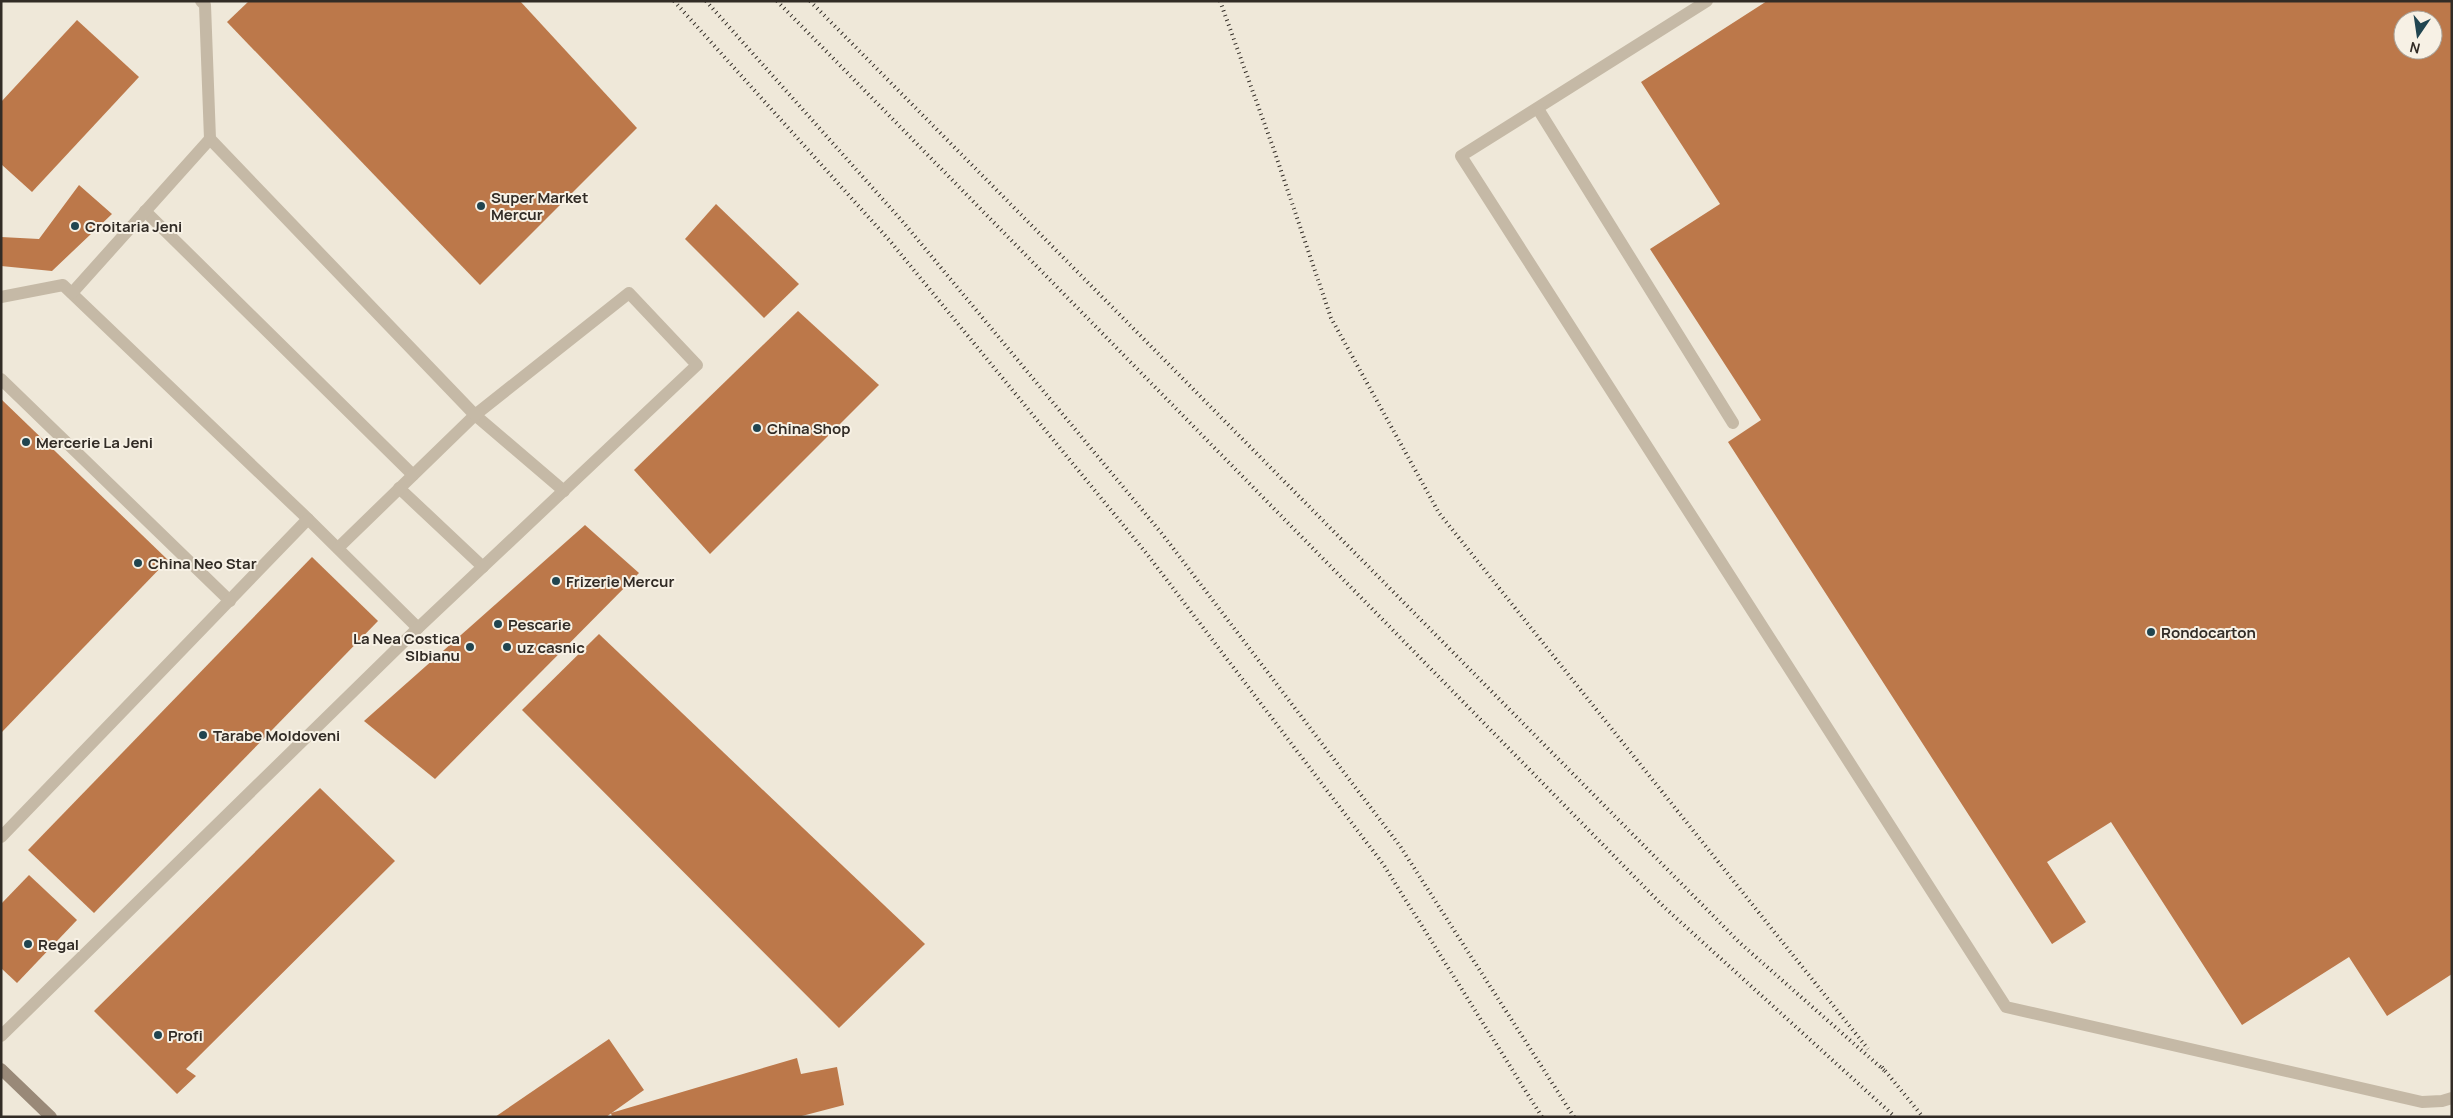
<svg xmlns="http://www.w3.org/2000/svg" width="2453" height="1118" font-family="Manrope,sans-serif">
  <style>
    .building { fill: #bc784a; fill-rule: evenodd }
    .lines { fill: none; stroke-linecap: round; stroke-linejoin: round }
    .lane { stroke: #c5b9a6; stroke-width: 12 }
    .secondary { stroke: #998978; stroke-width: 12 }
    .rail { stroke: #322c26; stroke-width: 4; stroke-dasharray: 1 4; stroke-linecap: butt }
    .poi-dot { fill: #204550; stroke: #f7f1e5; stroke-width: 2 }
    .labels { text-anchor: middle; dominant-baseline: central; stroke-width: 4; stroke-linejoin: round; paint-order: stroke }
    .poi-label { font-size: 15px; font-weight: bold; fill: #322c26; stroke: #f7f1e5; text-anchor: start }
  </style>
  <rect width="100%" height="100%" fill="#efe8d9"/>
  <!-- building -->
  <g class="building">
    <polygon points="249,1 520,1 637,128 480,285 227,22"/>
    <path d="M 1767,1 L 2452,1 L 2452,974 L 2387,1016 L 2349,957 L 2242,1025 L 2111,822 L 2047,862 L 2086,922 L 2052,944 L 1728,442 L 1761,420 L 1650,249 L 1720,204 L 1641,82 ZM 2403,20 L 2433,20 L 2433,50 L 2403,50 Z"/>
    <polygon points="77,20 139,77 32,192 1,164 1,102"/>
    <polygon points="79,185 112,214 52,271 1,266 1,237 39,239"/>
    <polygon points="716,204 799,284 764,318 685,239"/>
    <polygon points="798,311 879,385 710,554 634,470"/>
    <polygon points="1,399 168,560 1,733"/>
    <polygon points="585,525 639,573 435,779 364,721"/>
    <polygon points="312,557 378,621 94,913 28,850"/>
    <polygon points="599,634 925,944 839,1028 522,710"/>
    <polygon points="320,788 395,861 186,1069 196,1076 177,1094 94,1011"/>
    <polygon points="29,875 77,920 17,983 1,968 1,904"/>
    <polygon points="609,1039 644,1090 606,1117 495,1117"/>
    <polygon points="797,1058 801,1074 837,1067 844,1105 798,1117 612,1117 611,1113"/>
  </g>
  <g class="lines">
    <!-- lane -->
    <g class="lane">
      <polyline points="201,1 205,5 210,139"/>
      <polyline points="1707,1 1461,156 2006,1007 2422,1102 2442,1101 2452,1098"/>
      <polyline points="1538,109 1733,423"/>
      <polyline points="145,211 413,475"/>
      <polyline points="1,297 63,285 308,519 418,628"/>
      <polyline points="1,379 230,601"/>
      <polyline points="399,488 483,567"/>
      <polyline points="338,548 475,415 564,491"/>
      <polyline points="1,837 308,519"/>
      <polyline points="1,1036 418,628 697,365 629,293 475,415 210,139 72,293"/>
    </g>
    <!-- secondary -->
    <polyline class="secondary" points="1,1069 51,1117"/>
    <!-- rail -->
    <g class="rail">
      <polyline points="674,1 890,241 1147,554 1383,864 1542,1117"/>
      <polyline points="706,1 903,222 1163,535 1400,846 1574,1117"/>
      <polyline points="777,1 1664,907 1895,1117"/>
      <polyline points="810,1 1740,943 1886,1072"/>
      <polyline points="1220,1 1274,150 1331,318 1439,513 1868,1049"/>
      <polyline points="1882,1067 1923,1117"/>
    </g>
  </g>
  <!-- markers -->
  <g class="poi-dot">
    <circle cx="481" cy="206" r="5"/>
    <circle cx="75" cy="226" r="5"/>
    <circle cx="757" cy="428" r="5"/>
    <circle cx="26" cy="442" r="5"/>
    <circle cx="138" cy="563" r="5"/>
    <circle cx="556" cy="581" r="5"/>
    <circle cx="498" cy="624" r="5"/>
    <circle cx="2151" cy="632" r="5"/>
    <circle cx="470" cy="647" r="5"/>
    <circle cx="507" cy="647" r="5"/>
    <circle cx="203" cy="735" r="5"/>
    <circle cx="28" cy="944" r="5"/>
    <circle cx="158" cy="1035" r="5"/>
  </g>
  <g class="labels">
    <!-- poi labels -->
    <g class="poi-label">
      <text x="491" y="197">Super Market<tspan x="491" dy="17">Mercur</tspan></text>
      <text x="85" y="226">Croitaria Jeni</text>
      <text x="767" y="428">China Shop</text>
      <text x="36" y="442">Mercerie La Jeni</text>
      <text x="148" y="563">China Neo Star</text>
      <text x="566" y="581">Frizerie Mercur</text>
      <text x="508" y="624">Pescarie</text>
      <text x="2161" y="632">Rondocarton</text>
      <text x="460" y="638" text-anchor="end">La Nea Costica<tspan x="460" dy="17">SIbianu</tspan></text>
      <text x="517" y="647">uz casnic</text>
      <text x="213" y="735">Tarabe Moldoveni</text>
      <text x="38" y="944">Regal</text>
      <text x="168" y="1035">Profi</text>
    </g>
  </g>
  <!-- border -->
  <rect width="2453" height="1118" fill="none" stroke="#322c26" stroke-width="5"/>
  <!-- north arrow -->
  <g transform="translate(2418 35) rotate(193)"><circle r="24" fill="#f7f1e5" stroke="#a8a299"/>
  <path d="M0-4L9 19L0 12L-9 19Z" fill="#204550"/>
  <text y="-8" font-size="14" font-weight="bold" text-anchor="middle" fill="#322c26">N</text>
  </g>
</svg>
